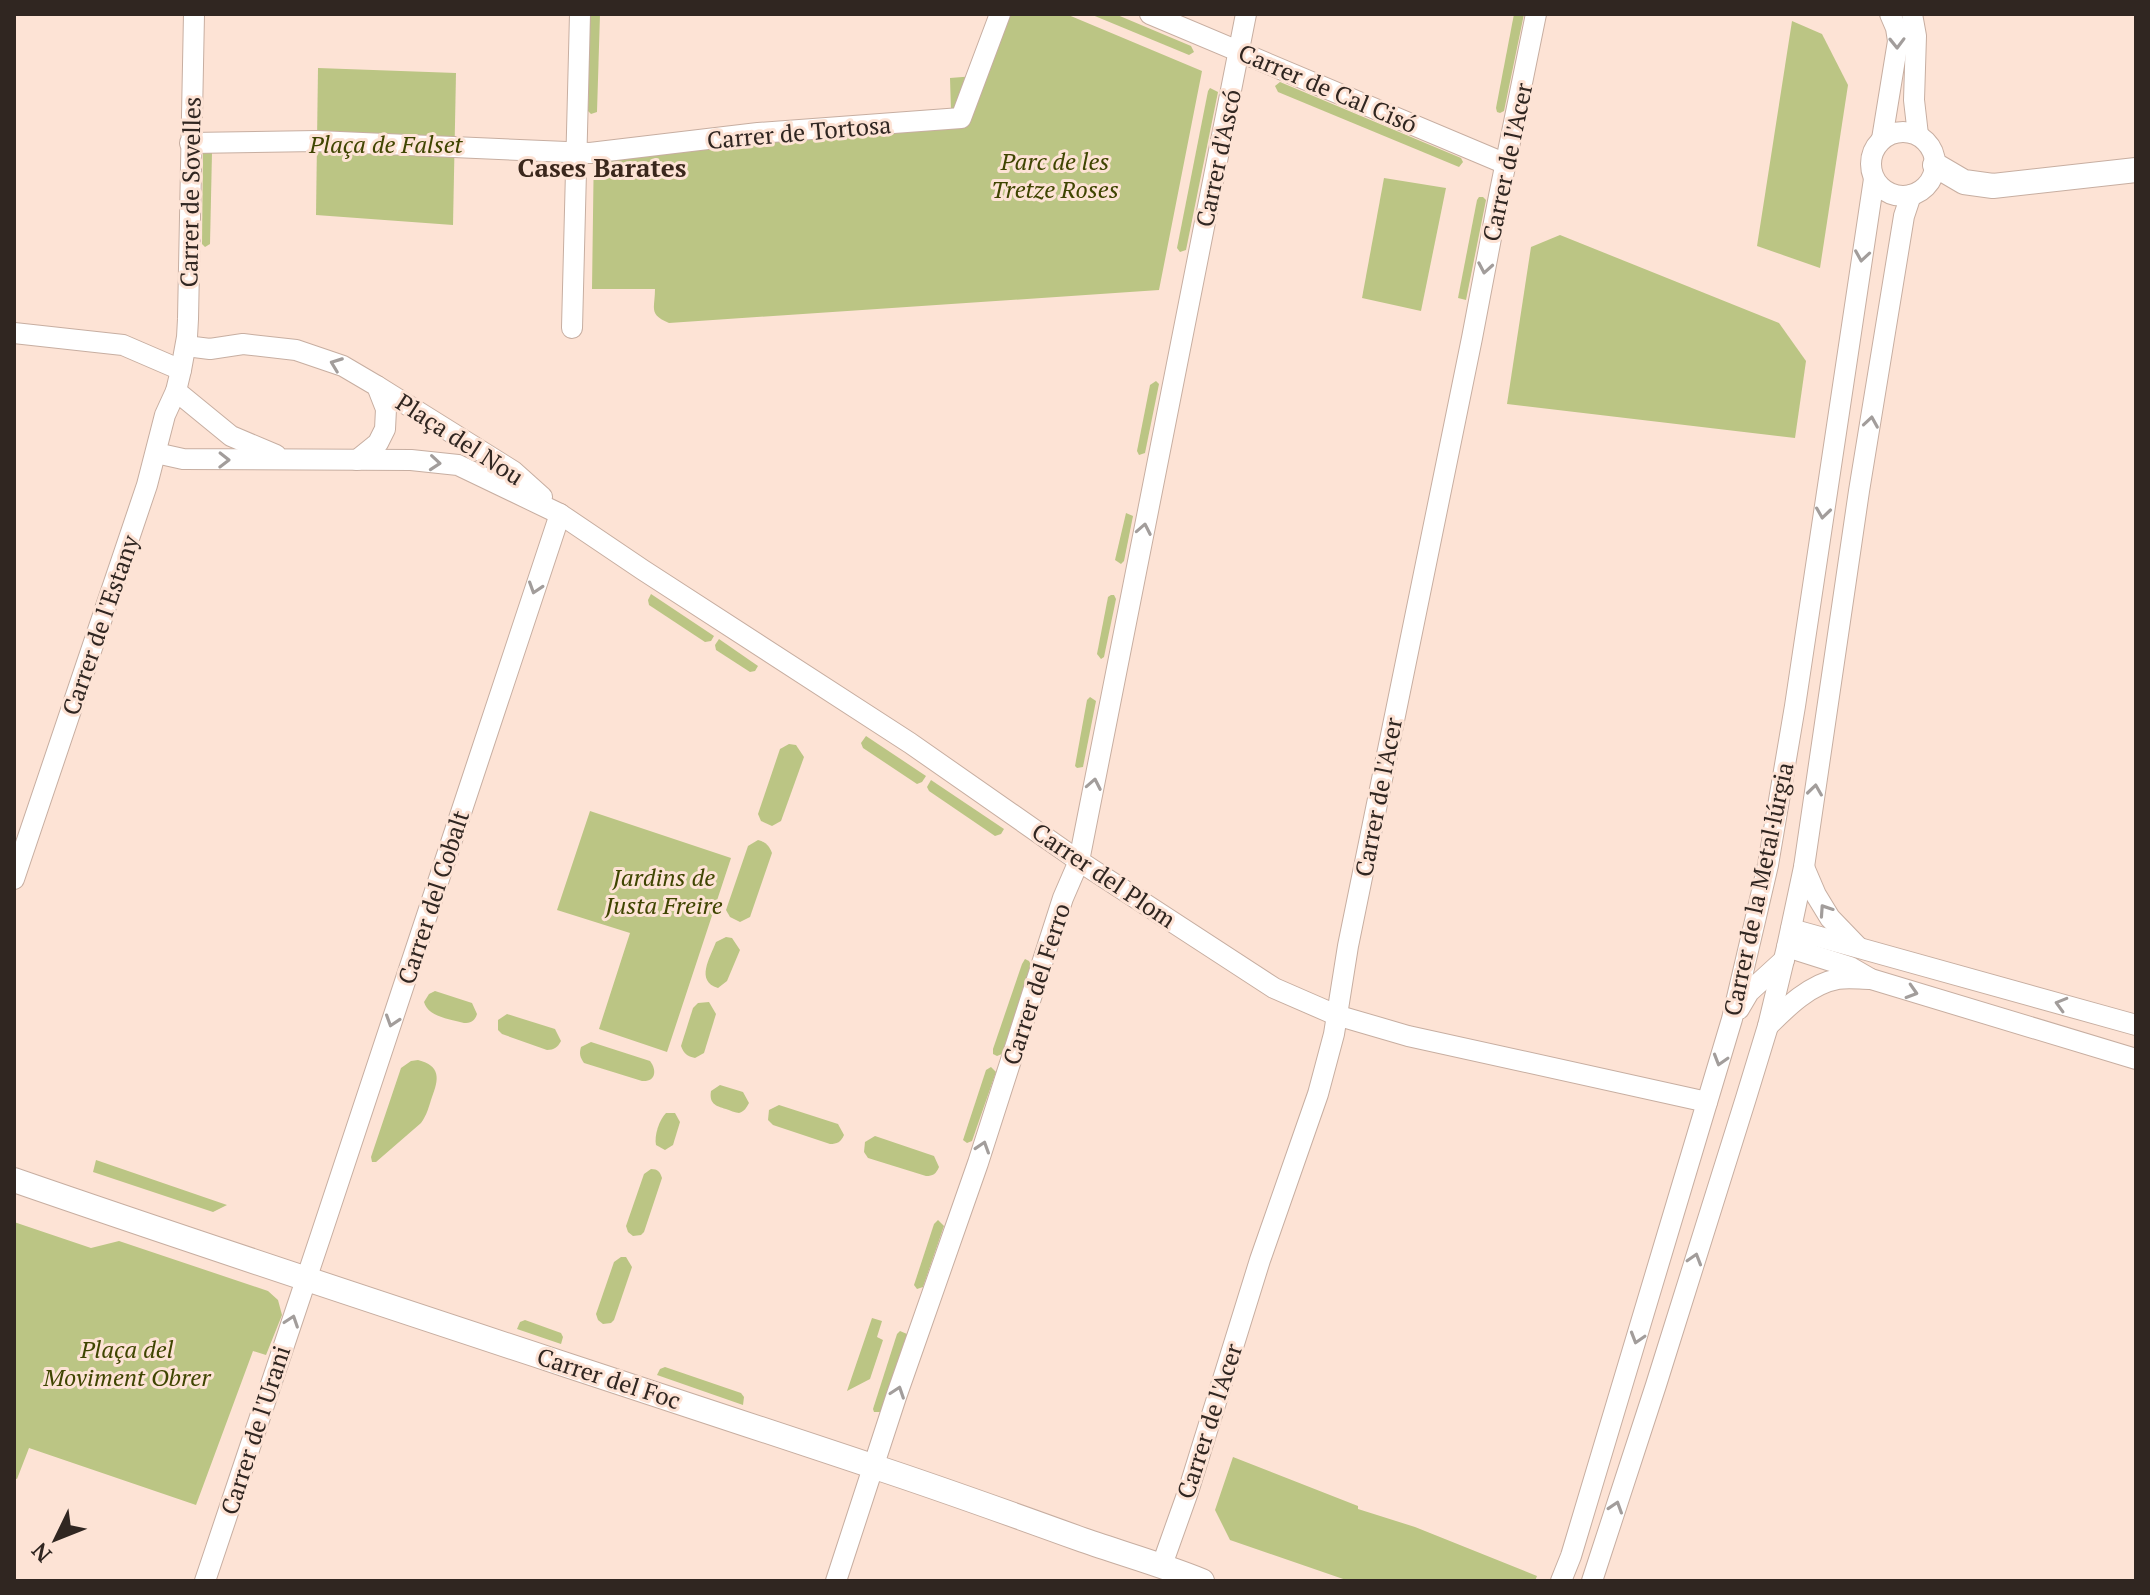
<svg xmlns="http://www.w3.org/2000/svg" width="2150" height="1595" font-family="'PT Serif',serif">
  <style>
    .green { fill: #bbc584 }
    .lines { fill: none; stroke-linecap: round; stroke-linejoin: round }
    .minor-casing { stroke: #c7aea1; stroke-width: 22 }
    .tertiary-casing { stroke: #c7aea1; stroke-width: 26 }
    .minor { stroke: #fff; stroke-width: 20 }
    .tertiary { stroke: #fff; stroke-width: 24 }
    .oneway { stroke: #a29d9b }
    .labels { text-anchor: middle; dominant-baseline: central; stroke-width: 6; stroke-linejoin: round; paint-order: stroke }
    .street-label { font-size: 24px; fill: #302621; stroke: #fde3d5 }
    .park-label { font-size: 24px; font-style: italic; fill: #3f4501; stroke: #fde3d5 }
    .neighbourhood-label { font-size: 26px; font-weight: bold; fill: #3a271c; stroke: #fde3d5 }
  </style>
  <rect width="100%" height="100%" fill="#fde3d5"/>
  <!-- green -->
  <g class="green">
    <polygon points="590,14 600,14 597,112 591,114 588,111"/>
    <path d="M 1009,14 L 1066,14 L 1202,71 L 1159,290 L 669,323 C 648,314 655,309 655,289 L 592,289 L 594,143 L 951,111 L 950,78 L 975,76 Z"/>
    <polygon points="1090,14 1115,14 1191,46 1194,52 1189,55"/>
    <polygon points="1514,14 1524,14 1504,111 1500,113 1497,112 1496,108"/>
    <polygon points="1792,21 1822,34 1848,85 1820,268 1757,246"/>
    <polygon points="318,68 456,73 453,225 316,215"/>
    <polygon points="1280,82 1461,158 1463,162 1459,167 1278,92 1275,86"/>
    <polygon points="1210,88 1218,92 1186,250 1180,252 1177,248 1208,91"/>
    <polygon points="203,152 212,152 210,244 205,247 202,244"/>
    <polygon points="1384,178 1446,188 1421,311 1362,298"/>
    <polygon points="1479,197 1483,197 1486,200 1466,300 1458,298 1477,200"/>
    <polygon points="1560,235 1779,323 1806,361 1795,438 1507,404 1531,247"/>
    <polygon points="1156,381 1159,384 1145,453 1139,455 1137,451 1150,385"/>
    <polygon points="1126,513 1133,516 1124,561 1121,564 1115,560"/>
    <polygon points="651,594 714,636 711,641 705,642 649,605 648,600"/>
    <polygon points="1111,595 1114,595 1116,599 1104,657 1101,659 1097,654 1108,597"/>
    <polygon points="719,639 758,666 755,671 750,672 716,650 715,645"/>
    <polygon points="1090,697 1096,701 1083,767 1077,768 1075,766 1087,700"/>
    <polygon points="866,736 926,776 922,782 917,784 863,748 861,743"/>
    <polygon points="789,744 796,745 804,757 781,821 772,826 761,821 758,814 780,749"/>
    <polygon points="931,780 1004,829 1001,834 995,836 929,791 927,787"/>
    <polygon points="590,811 731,858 667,1052 599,1029 630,933 557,910"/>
    <path d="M 758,840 C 766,842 769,846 772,853 L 750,917 L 740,922 L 730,917 L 726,910 L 748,846 Z"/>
    <path d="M 726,937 L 732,938 L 740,950 L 727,981 L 718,988 C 695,981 710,958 716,942 Z"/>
    <polygon points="1025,959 1029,961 1031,965 1002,1054 997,1056 993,1054 993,1049 1022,964"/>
    <path d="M 435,991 L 472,1003 L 477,1014 C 475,1021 471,1023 464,1023 C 450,1019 428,1017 424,1002 L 429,994 Z"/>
    <path d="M 709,1002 L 716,1014 L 704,1053 L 695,1058 C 687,1056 684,1054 681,1046 L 693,1008 L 698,1003 Z"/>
    <path d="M 507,1014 L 555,1029 L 561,1041 C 558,1047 554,1050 547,1050 L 502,1034 L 498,1030 L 498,1020 Z"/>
    <path d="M 591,1042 L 650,1061 C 657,1070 656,1082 642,1081 L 584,1063 C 580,1057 579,1054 581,1047 Z"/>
    <path d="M 418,1060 C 441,1066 439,1079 432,1097 C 429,1106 427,1115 421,1123 L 376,1162 L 372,1162 L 371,1157 L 401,1068 L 411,1061 Z"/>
    <polygon points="991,1067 996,1072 972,1141 967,1143 963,1140 986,1070"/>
    <path d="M 720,1085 L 743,1092 L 749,1103 C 746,1108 745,1111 739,1113 C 736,1113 729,1110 726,1109 C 715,1106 709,1103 711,1091 Z"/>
    <path d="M 779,1105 L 838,1124 L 844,1135 C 841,1142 837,1144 830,1144 L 773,1125 L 768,1120 L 769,1110 Z"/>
    <path d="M 666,1113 L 675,1113 L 680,1122 L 673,1145 L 665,1150 L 656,1145 C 654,1136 659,1120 666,1113 Z"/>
    <path d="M 875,1136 L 934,1156 L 939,1167 C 936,1174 933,1176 926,1176 L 868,1158 L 864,1152 L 865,1142 Z"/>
    <polygon points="96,1160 227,1205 213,1212 93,1172"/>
    <path d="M 651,1169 C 658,1169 660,1172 662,1178 L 644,1232 L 641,1235 L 633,1236 L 628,1232 L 626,1226 L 644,1174 Z"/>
    <polygon points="938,1220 944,1226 923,1287 917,1289 914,1285 934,1224"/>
    <polygon points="14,1222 91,1248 119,1241 268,1291 278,1300 282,1315 266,1355 253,1351 196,1505 29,1448 17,1479 14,1478"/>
    <polygon points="621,1257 626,1257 632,1267 614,1320 611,1323 603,1324 598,1320 596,1314 614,1262"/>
    <polygon points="872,1318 882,1321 877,1337 883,1340 870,1379 847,1391"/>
    <polygon points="525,1320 561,1333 563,1337 561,1344 517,1329 520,1322"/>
    <polygon points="900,1331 907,1334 881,1412 874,1412 873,1409 897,1334"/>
    <polygon points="665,1367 741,1393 744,1397 743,1405 657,1375 660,1369"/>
    <polygon points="1233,1457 1358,1506 1358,1509 1415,1527 1537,1576 1535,1581 1349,1581 1230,1540 1215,1510"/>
  </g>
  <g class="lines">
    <defs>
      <g id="minor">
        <polyline points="1150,14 1506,164"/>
        <polyline points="1912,14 1916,36 1914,100 1918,135"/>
        <circle cx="1903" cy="164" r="32"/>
        <polyline points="1882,139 1898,41 1896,28 1890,14"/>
        <polyline points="190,143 317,141 590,153 758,133 961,118 1000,14"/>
        <polyline points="572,328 580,14"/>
        <polyline points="14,333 123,345 181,370"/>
        <polyline points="186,346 210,349 243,344 296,350 343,366 377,386 386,409 385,429 378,443 357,460"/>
        <polyline points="377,386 513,471 542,497"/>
        <polyline points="176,391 231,436 276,455"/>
        <polyline points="156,453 183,459 411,460 458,465 560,514 643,570 910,743 1079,861 1274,988 1336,1015 1408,1036 1707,1102"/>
        <polyline points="1804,867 1816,895 1830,918 1857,946"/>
        <polyline points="14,879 147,485 165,415 176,391 181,370 187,337 188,319 194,14"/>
        <polyline points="1791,929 2136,1025"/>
        <polyline points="1787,947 1850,967 1869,978"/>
        <polyline points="1739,1009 1749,992 1784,960"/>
        <path d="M 1768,1026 C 1787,1007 1810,984 1838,979 C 1848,977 1860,979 1871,979 L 2136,1059"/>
        <polyline points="1162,1565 1188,1492 1260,1260 1318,1094 1334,1034 1348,946 1472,338 1499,196 1536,14"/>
        <polyline points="205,1581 321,1235 560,514"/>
        <polyline points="836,1581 896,1397 978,1163 1063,898 1079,861 1246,14"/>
        <polyline points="1561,1581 1571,1556 1732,1019 1755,921 1768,865 1795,706 1874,179"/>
        <polyline points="1592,1581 1656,1385 1746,1098 1768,1026 1787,947 1804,867 1859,491 1904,216 1911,195"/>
      </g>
      <g id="tertiary">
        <polyline points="1935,165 1964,182 1993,186 2136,170"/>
        <path d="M 14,1180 C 300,1279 588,1371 875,1467 C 945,1490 1014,1515 1083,1540 C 1123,1554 1163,1565 1202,1581"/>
      </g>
    </defs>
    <!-- minor casing -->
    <use href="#minor" class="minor-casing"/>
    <!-- tertiary casing -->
    <use href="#tertiary" class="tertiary-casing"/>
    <!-- minor -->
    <use href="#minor" class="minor"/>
    <!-- tertiary -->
    <use href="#tertiary" class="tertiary"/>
  </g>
  <!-- one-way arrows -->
  <defs><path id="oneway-chevron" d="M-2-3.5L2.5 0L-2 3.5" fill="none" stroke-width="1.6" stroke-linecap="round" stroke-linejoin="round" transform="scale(2)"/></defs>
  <g class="oneway">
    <use href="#oneway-chevron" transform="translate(1897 43) rotate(89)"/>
    <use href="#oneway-chevron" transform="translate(1862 256) rotate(99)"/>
    <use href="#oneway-chevron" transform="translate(1485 268) rotate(100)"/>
    <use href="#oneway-chevron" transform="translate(336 364) rotate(-159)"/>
    <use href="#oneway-chevron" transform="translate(1871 422) rotate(-81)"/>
    <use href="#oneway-chevron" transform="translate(224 460) rotate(1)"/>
    <use href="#oneway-chevron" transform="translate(435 463) rotate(5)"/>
    <use href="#oneway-chevron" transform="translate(1823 513) rotate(98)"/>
    <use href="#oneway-chevron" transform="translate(1144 529) rotate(-79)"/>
    <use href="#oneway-chevron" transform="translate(535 588) rotate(108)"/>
    <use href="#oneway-chevron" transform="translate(1094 784) rotate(-79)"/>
    <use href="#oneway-chevron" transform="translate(1815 790) rotate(-82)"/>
    <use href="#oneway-chevron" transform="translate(1825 910) rotate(-124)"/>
    <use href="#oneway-chevron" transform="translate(1912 992) rotate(17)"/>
    <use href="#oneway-chevron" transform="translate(2061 1004) rotate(-164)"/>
    <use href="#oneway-chevron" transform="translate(392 1021) rotate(108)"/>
    <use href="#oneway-chevron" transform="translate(1720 1060) rotate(107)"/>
    <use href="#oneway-chevron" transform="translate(983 1147) rotate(-72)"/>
    <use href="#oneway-chevron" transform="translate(1695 1259) rotate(-73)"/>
    <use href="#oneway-chevron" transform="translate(292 1321) rotate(-71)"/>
    <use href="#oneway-chevron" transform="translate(1637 1338) rotate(107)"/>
    <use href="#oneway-chevron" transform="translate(898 1392) rotate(-71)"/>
    <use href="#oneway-chevron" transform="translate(1616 1507) rotate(-72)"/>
  </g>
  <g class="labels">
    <!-- street labels -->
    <g class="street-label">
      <text transform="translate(1328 88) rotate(23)">Carrer de Cal Cisó</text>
      <text transform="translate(799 132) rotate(-5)">Carrer de Tortosa</text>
      <text transform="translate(1218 158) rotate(-78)">Carrer d'Ascó</text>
      <text transform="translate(1507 162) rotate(-78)">Carrer de l'Acer</text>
      <text transform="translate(190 192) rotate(-89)">Carrer de Sovelles</text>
      <text transform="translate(460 439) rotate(33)">Plaça del Nou</text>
      <text transform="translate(100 625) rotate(-71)">Carrer de l'Estany</text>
      <text transform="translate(1378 797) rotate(-79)">Carrer de l'Acer</text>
      <text transform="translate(1104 875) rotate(34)">Carrer del Plom</text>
      <text transform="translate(1758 889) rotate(-78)">Carrer de la Metal·lúrgia</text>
      <text transform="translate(433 897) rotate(-72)">Carrer del Cobalt</text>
      <text transform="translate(1036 984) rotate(-72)">Carrer del Ferro</text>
      <text transform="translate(609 1378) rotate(18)">Carrer del Foc</text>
      <text transform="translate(1209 1421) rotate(-72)">Carrer de l'Acer</text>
      <text transform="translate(255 1430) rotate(-72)">Carrer de l'Urani</text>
    </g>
    <!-- park labels -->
    <g class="park-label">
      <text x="386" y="144">Plaça de Falset</text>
      <text x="1055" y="161">Parc de les<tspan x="1055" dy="28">Tretze Roses</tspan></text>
      <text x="664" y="877">Jardins de<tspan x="664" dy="28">Justa Freire</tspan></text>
      <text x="127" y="1349">Plaça del<tspan x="127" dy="28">Moviment Obrer</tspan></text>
    </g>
    <!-- neighbourhood labels -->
    <g class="neighbourhood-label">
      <text x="602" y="167">Cases Barates</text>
    </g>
  </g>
  <!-- border -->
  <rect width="2150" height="1595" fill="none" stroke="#302621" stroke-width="32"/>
  <!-- north arrow -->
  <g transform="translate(56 1539) rotate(227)" stroke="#fde3d5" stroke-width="6" paint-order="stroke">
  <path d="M0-6L14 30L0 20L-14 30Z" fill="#302621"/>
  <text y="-12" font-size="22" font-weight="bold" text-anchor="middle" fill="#302621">N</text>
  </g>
</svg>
